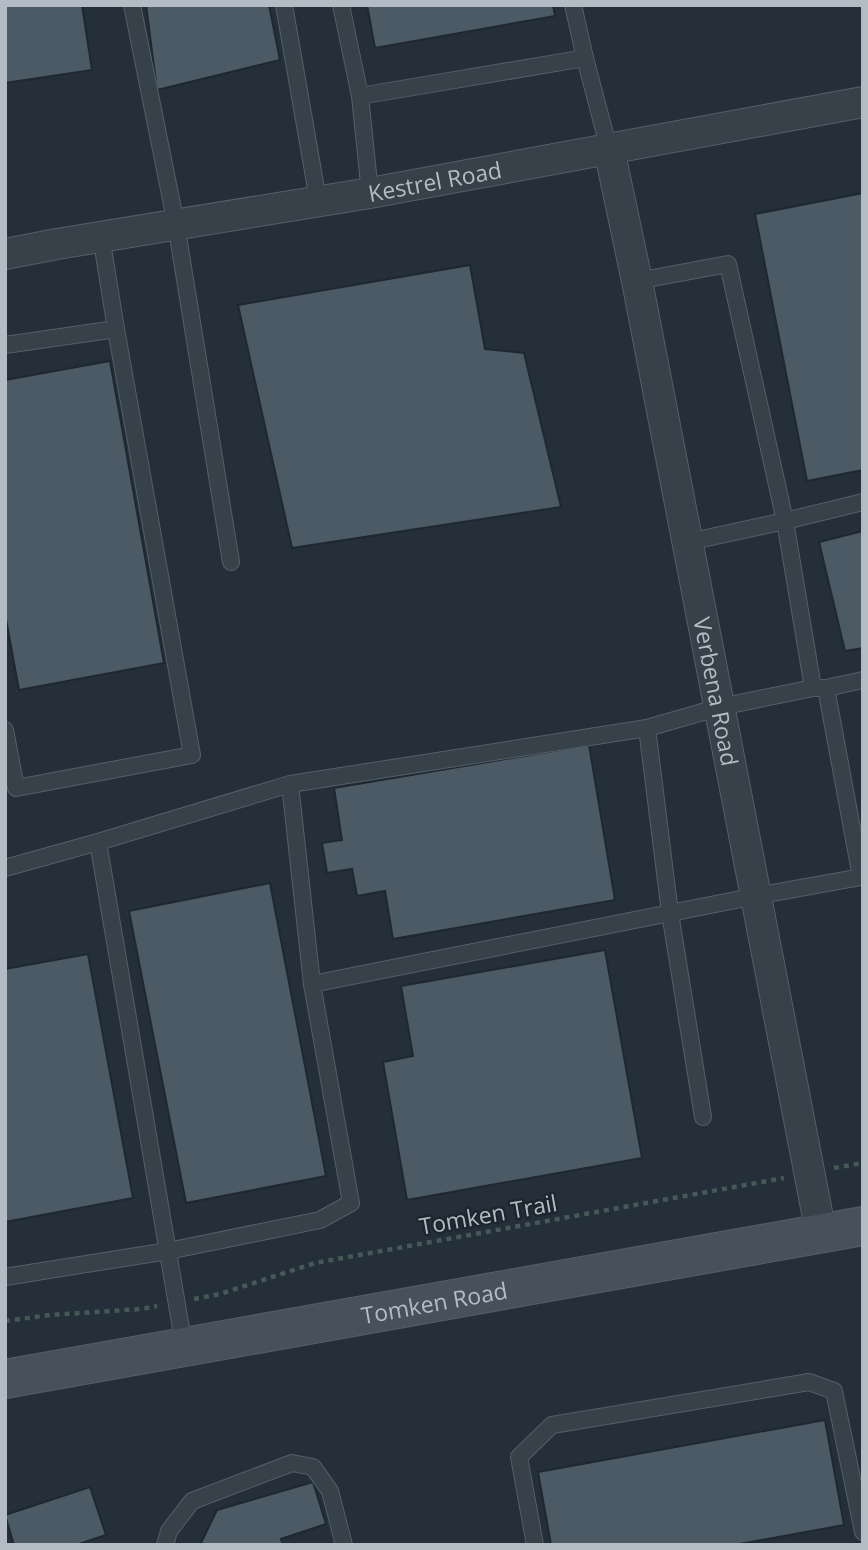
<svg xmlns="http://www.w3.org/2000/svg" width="868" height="1550" font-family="'Open Sans',sans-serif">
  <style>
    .building { fill: #4c5a65; stroke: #1f2831; stroke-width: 2 }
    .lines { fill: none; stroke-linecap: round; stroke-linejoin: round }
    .service-casing { stroke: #565f68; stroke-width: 18 }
    .minor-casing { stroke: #565f68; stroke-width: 32 }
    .secondary-casing { stroke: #565f68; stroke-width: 40 }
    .path { stroke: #465959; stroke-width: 4.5; stroke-dasharray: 5 5; stroke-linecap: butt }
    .service { stroke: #37414a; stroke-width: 16 }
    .minor { stroke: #37414a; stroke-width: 30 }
    .secondary { stroke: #46515c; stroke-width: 38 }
    .labels { text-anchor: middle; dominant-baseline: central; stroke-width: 5; stroke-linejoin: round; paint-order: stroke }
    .street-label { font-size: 23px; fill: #b3bcc5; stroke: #1d262e }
  </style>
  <rect width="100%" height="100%" fill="#242f39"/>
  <!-- building -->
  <g class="building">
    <polygon points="5,5 82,5 92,70 5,83"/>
    <polygon points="146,5 269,5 280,60 157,90"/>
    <polygon points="367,5 553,5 555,16 375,48"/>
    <polygon points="863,193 863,470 807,481 755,214"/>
    <polygon points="470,265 485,349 524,353 561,507 292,548 238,305"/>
    <polygon points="110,361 164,663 19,690 5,614 5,380"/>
    <polygon points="863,531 863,648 845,651 819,542"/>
    <polygon points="589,745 615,900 393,939 385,891 357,896 352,869 327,873 322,843 342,840 334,788"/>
    <polygon points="270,883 326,1176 186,1203 129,911"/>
    <polygon points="605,950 642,1158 407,1200 383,1062 413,1056 401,986"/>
    <polygon points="88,954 133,1198 5,1222 5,969"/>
    <polygon points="825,1420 844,1525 734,1545 551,1545 538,1472"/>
    <polygon points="313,1482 326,1524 281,1539 283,1545 200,1545 217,1510"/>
    <polygon points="90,1487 106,1535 76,1545 14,1545 5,1515"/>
  </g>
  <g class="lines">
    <defs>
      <g id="service">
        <polyline points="132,5 176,224 231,562"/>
        <polyline points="284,5 318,200"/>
        <polyline points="341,5 360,96"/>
        <polyline points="573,5 585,58"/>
        <polyline points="370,193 360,96 585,58 609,149"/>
        <polyline points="637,281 728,264 785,521 813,688"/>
        <polyline points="5,345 116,329"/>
        <polyline points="688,542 785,521 863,502"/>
        <polyline points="647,728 670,913 703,1117"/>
        <polyline points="5,730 16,788 192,755 116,329 101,236"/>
        <polyline points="98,842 184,1346"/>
        <polyline points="5,868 98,842 290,784"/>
        <polyline points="312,984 290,784 647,728 720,707 813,688 826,688 863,680"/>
        <polyline points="5,1277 168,1251 320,1220 351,1203 312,984 756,896 861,877 826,688"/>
        <polyline points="165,1545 169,1531 192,1501 292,1463 313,1467 330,1491 344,1545"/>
        <polyline points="535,1545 519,1457 552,1425 809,1382 834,1391 863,1532"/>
      </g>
      <g id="minor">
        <path id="s1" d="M 609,149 L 637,281 L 821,1233"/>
        <path id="s2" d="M 5,254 L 57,244 L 370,193 L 863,102"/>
      </g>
      <g id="secondary">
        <path id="s3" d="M 5,1379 L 863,1226"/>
      </g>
    </defs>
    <!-- service casing -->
    <use href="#service" class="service-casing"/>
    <!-- minor casing -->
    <use href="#minor" class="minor-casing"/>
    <!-- secondary casing -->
    <use href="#secondary" class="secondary-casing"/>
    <!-- path -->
    <g class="path">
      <polyline points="834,1168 863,1163"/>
      <polyline points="194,1299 220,1294 315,1263 784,1178"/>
      <polyline points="5,1321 50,1315 141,1309 157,1306"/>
    </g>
    <!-- service -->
    <use href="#service" class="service"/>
    <!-- minor -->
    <use href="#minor" class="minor"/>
    <!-- secondary -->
    <use href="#secondary" class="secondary"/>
  </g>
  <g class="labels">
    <!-- street labels -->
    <g class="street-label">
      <text stroke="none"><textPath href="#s2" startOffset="436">Kestrel Road</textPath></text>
      <text stroke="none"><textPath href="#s1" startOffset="553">Verbena Road</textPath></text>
      <text transform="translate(488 1214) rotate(-10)">Tomken Trail</text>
      <text stroke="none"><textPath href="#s3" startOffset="436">Tomken Road</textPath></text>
    </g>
  </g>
  <!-- border -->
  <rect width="868" height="1550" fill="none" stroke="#b3bcc5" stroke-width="14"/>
</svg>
